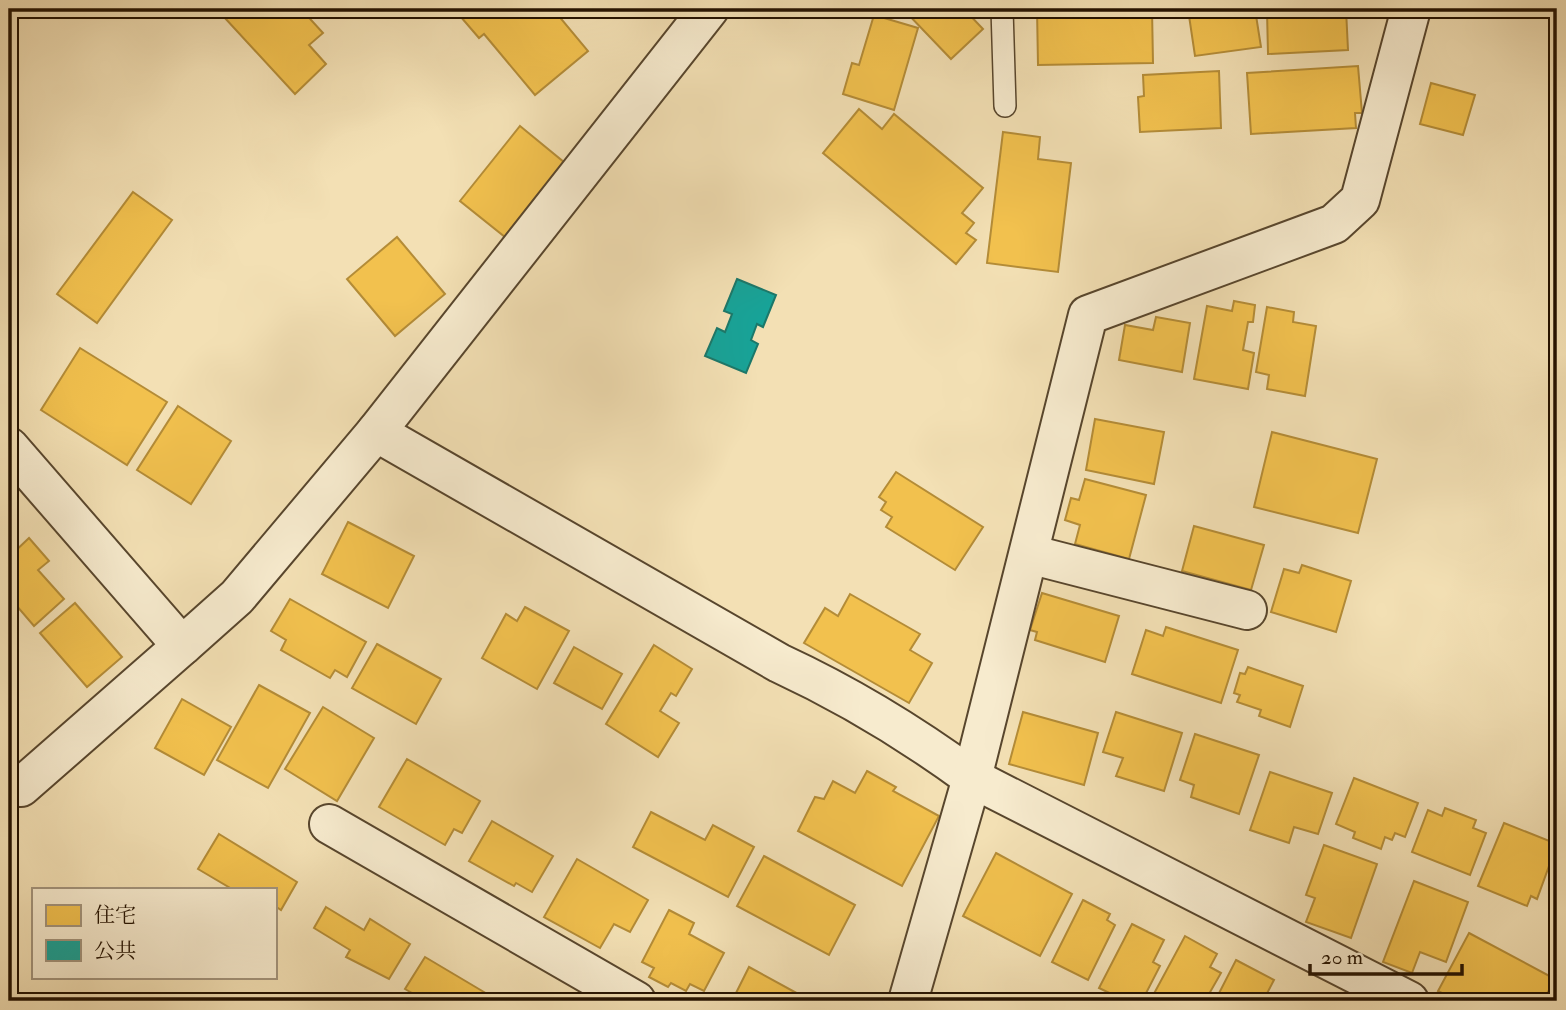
<svg xmlns="http://www.w3.org/2000/svg" width="1566" height="1010" font-family="'IM FELL Double Pica','Noto Serif JP',serif">
  <style>
    .homes { fill: #f2c14e; stroke: #b48c37; stroke-width: 2 }
    .public { fill: #17a398; stroke: #1b786a; stroke-width: 2 }
    .lines { fill: none; stroke-linecap: round; stroke-linejoin: round }
    .service-casing { stroke: #58462d; stroke-width: 24 }
    .minor-casing { stroke: #58462d; stroke-width: 42 }
    .service { stroke: #f7ebce; stroke-width: 21 }
    .minor { stroke: #f7ebce; stroke-width: 38 }
  </style>
  <rect width="100%" height="100%" fill="#f3e0b4"/>
  <filter id="stains"><feTurbulence type="fractalNoise" baseFrequency=".00286" numOctaves="4"/><feColorMatrix values="0 0 0 0 .2 0 0 0 0 .09 0 0 0 0 .02 0 0 0 .5 -.17"/></filter>
  <radialGradient id="worn" r=".72"><stop offset=".6" stop-color="#630" stop-opacity="0"/><stop offset="1" stop-color="#630" stop-opacity=".3"/></radialGradient>
  <!-- homes -->
  <g class="homes">
    <polygon points="233,9 301,9 323,33 309,45 326,64 295,94 224,17"/>
    <polygon points="454,9 553,9 588,51 535,95 484,34 479,38"/>
    <polygon points="903,9 964,9 983,29 951,59"/>
    <polygon points="1037,9 1152,9 1153,63 1038,65"/>
    <polygon points="1188,9 1255,9 1261,47 1195,56"/>
    <polygon points="1346,9 1348,50 1268,54 1267,11"/>
    <polygon points="874,15 918,28 894,110 843,94 852,63 859,65"/>
    <polygon points="1358,66 1362,113 1355,113 1356,128 1251,134 1247,73"/>
    <polygon points="1219,71 1221,128 1140,132 1138,97 1144,96 1143,75"/>
    <polygon points="1431,83 1475,95 1463,135 1420,124"/>
    <polygon points="859,109 882,129 894,114 983,188 962,213 974,223 966,233 976,240 956,264 823,153"/>
    <polygon points="520,126 565,163 505,237 460,201"/>
    <polygon points="1003,132 1040,137 1038,159 1071,163 1058,272 987,263"/>
    <polygon points="133,192 172,220 97,323 57,294"/>
    <polygon points="397,237 445,294 395,336 347,279"/>
    <polygon points="1234,301 1255,305 1253,322 1248,322 1243,350 1254,353 1248,389 1194,379 1207,306 1232,311"/>
    <polygon points="1267,307 1294,312 1293,322 1316,326 1305,396 1267,389 1269,375 1256,372"/>
    <polygon points="1156,317 1190,323 1182,372 1119,360 1125,325 1153,330"/>
    <polygon points="80,348 167,402 127,465 41,410"/>
    <polygon points="178,406 231,441 191,504 137,470"/>
    <polygon points="1095,419 1164,432 1154,484 1086,470"/>
    <polygon points="1272,432 1377,459 1358,533 1254,507"/>
    <polygon points="896,472 983,527 955,570 886,527 892,517 881,510 886,502 879,497"/>
    <polygon points="1085,479 1146,495 1129,559 1075,544 1080,525 1065,520 1071,498 1079,500"/>
    <polygon points="348,522 414,556 388,608 322,574"/>
    <polygon points="1194,526 1264,545 1251,590 1182,571"/>
    <polygon points="29,538 49,561 38,570 64,599 34,626 9,597 9,557"/>
    <polygon points="1302,565 1351,581 1336,632 1271,612 1284,569 1299,573"/>
    <polygon points="1042,593 1119,616 1105,662 1035,640 1037,632 1030,630"/>
    <polygon points="850,594 920,634 910,650 932,663 909,703 804,643 825,608 838,616"/>
    <polygon points="290,599 366,642 347,677 335,670 330,678 281,650 286,640 271,631"/>
    <polygon points="75,603 122,657 87,687 40,633"/>
    <polygon points="525,607 569,631 537,689 482,658 506,614 517,621"/>
    <polygon points="1166,627 1238,650 1221,703 1132,674 1146,630 1163,636"/>
    <polygon points="377,644 441,679 416,724 352,688"/>
    <polygon points="654,645 692,669 676,696 671,693 660,711 679,723 658,757 606,724"/>
    <polygon points="574,647 622,674 602,709 554,683"/>
    <polygon points="1248,667 1303,686 1290,727 1259,716 1261,710 1237,702 1240,695 1234,693 1240,673 1245,674"/>
    <polygon points="259,685 310,713 268,788 217,760"/>
    <polygon points="182,699 231,727 204,775 155,748"/>
    <polygon points="323,707 374,738 337,801 285,769"/>
    <polygon points="1023,712 1098,733 1084,785 1009,764"/>
    <polygon points="1116,712 1182,733 1164,791 1116,776 1123,758 1103,752"/>
    <polygon points="1195,734 1259,755 1239,814 1191,797 1194,785 1180,780"/>
    <polygon points="407,759 480,801 462,833 454,829 445,845 379,807"/>
    <polygon points="867,771 896,787 893,791 939,816 902,886 798,831 815,797 824,799 833,781 855,793"/>
    <polygon points="1270,772 1332,793 1318,834 1294,827 1289,843 1250,830"/>
    <polygon points="1354,778 1418,803 1405,837 1395,833 1392,840 1385,837 1381,849 1353,838 1355,832 1336,824"/>
    <polygon points="1445,808 1476,820 1473,828 1486,833 1470,875 1412,852 1428,810 1442,816"/>
    <polygon points="651,812 705,840 713,825 754,847 728,897 633,847"/>
    <polygon points="492,821 553,856 532,892 516,883 514,886 469,861"/>
    <polygon points="1504,823 1557,844 1537,899 1531,896 1527,906 1478,886"/>
    <polygon points="219,834 297,882 281,910 275,906 275,889 232,889 198,869"/>
    <polygon points="1324,845 1377,864 1351,938 1306,922 1315,898 1306,895"/>
    <polygon points="996,853 1072,894 1040,956 963,916"/>
    <polygon points="764,856 855,905 829,955 737,906"/>
    <polygon points="577,859 648,900 630,932 614,924 600,948 544,917"/>
    <polygon points="1414,881 1468,902 1446,962 1420,952 1412,973 1383,962"/>
    <polygon points="1083,900 1110,914 1107,920 1115,925 1088,980 1052,962"/>
    <polygon points="326,907 364,930 370,919 410,944 389,979 346,957 350,950 314,928"/>
    <polygon points="669,910 694,923 689,934 724,953 704,991 690,984 686,991 671,983 668,987 649,977 654,968 642,962"/>
    <polygon points="1132,924 1164,940 1153,962 1160,966 1142,1001 1126,1001 1099,988"/>
    <polygon points="1469,933 1555,979 1543,1001 1457,1001 1438,991"/>
    <polygon points="1185,936 1217,954 1210,967 1221,973 1205,1001 1150,1001"/>
    <polygon points="425,957 494,998 492,1001 426,1001 405,989"/>
    <polygon points="1236,960 1274,980 1263,1001 1215,1001"/>
    <polygon points="749,967 802,996 799,1001 733,999"/>
  </g>
  <!-- public -->
  <polygon class="public" points="737,279 776,295 763,327 757,324 751,340 758,344 746,373 705,356 717,328 725,332 732,314 724,311"/>
  <g class="lines">
    <defs>
      <polyline id="service" points="1002,9 1005,106"/>
      <g id="minor">
        <polyline points="376,432 709,9"/>
        <path d="M 9,447 L 182,646 L 237,597 L 376,432 L 779,663 C 846,694 912,734 972,778 L 1409,1001"/>
        <polyline points="1029,554 1247,610"/>
        <polyline points="21,787 182,646"/>
        <polyline points="329,824 636,1001"/>
        <polyline points="908,1001 972,778 1088,315 1334,224 1360,200 1411,9"/>
      </g>
    </defs>
    <!-- service casing -->
    <use href="#service" class="service-casing"/>
    <!-- minor casing -->
    <use href="#minor" class="minor-casing"/>
    <!-- service -->
    <use href="#service" class="service"/>
    <!-- minor -->
    <use href="#minor" class="minor"/>
  </g>
  <!-- margin -->
  <rect width="1566" height="1010" fill="none" stroke="#f3e0b4" stroke-width="35"/>
  <rect x="10" y="10" width="1545" height="989" fill="none" stroke="#241200" stroke-width="3.5"/>
  <rect x="18" y="18" width="1531" height="975" fill="none" stroke="#241200" stroke-width="2"/>
  <!-- legend -->
  <rect x="32" y="888" width="245" height="91" fill="#f7ebce" stroke="#a3947c" stroke-width="2"/>
  <rect x="46" y="905" width="35" height="21" fill="#f2c14e" stroke="#a3947c" stroke-width="2"/>
  <text x="94" y="922" font-size="21" fill="#241200">住宅</text>
  <rect x="46" y="940" width="35" height="21" fill="#17a398" stroke="#a3947c" stroke-width="2"/>
  <text x="94" y="958" font-size="21" fill="#241200">公共</text>
  <!-- scale -->
  <path d="M1310 964v10h152v-10" fill="none" stroke="#241200" stroke-width="3.5"/>
  <text x="1321" y="964" font-size="21" fill="#241200" stroke="#f7ebce" stroke-width="5" paint-order="stroke">20 m</text>
  <rect width="100%" height="100%" filter="url(#stains)"/>
  <rect width="100%" height="100%" fill="url(#worn)"/>
</svg>
